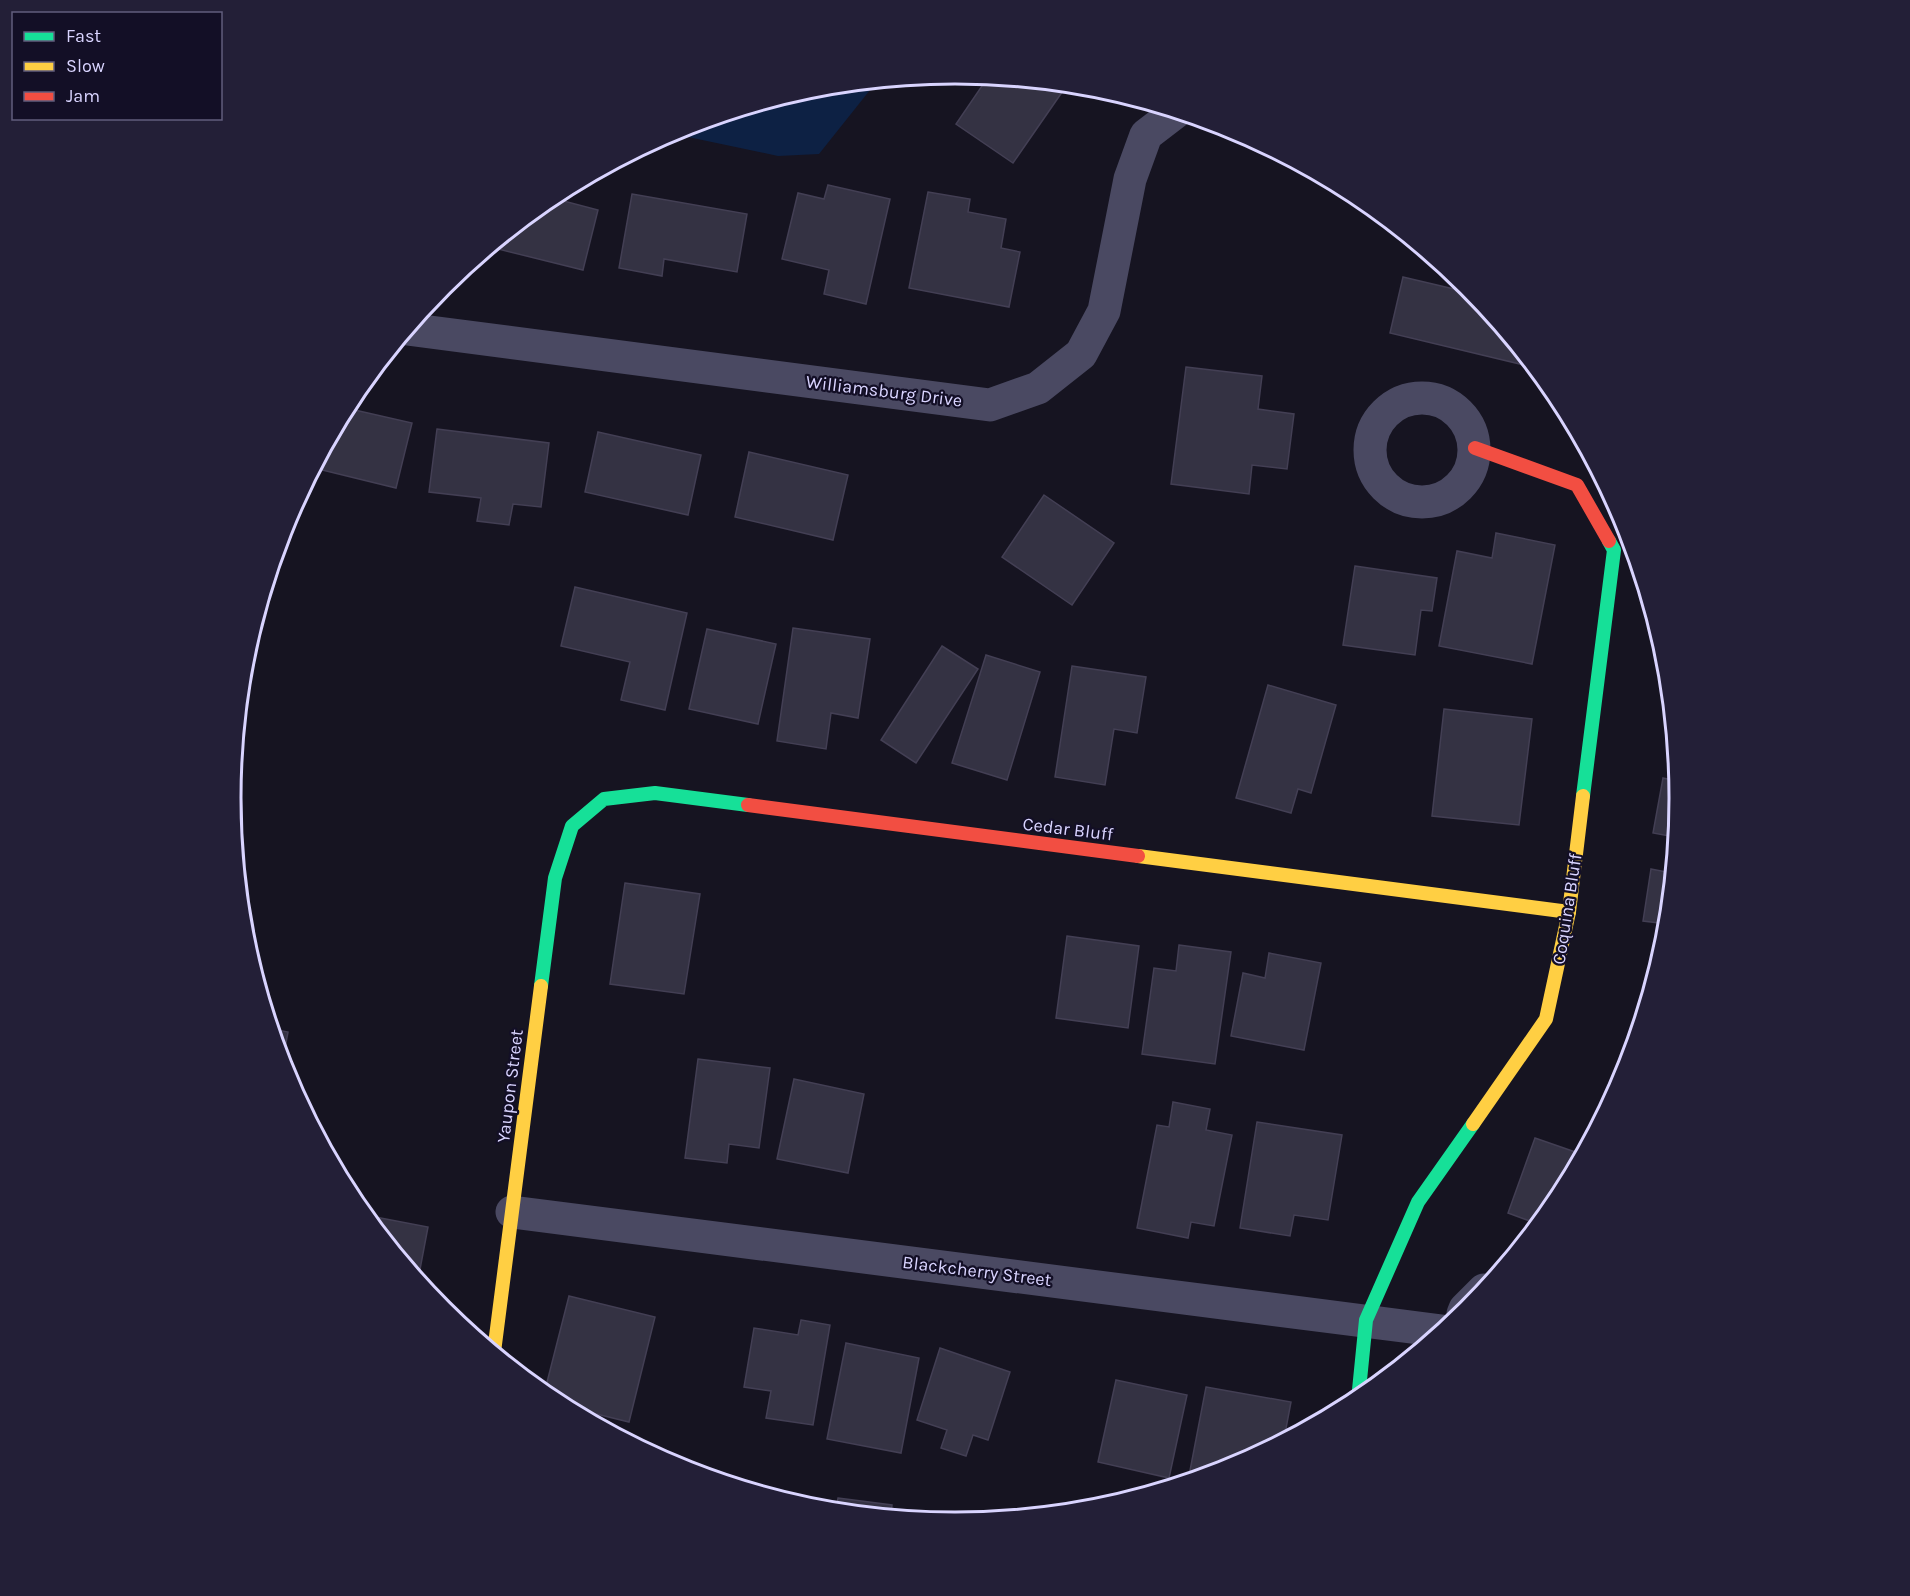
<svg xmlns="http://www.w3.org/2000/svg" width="1910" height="1596" font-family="Karla,sans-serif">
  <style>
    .water { fill: #0d2144 }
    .building { fill: #343243; stroke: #433f54; stroke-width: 1.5 }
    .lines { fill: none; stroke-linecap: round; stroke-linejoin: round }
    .street { stroke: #4a4962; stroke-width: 33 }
    .fast { stroke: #16e098; stroke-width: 14 }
    .slow { stroke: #ffcf43; stroke-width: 14 }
    .jam { stroke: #f24e42; stroke-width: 14 }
    .labels { text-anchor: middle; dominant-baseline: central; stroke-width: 4.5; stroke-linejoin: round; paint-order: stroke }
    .street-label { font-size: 18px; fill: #d9d4ff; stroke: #130f26 }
    .rim { fill: none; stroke: #d9d4ff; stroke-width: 3 }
  </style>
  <rect width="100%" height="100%" fill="#161421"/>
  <!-- water -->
  <polygon class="water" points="874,81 870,90 819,154 778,156 669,133 678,129 814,87"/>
  <!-- building -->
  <g class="building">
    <polygon points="966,75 1067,85 1013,163 956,124 982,86"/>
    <polygon points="828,185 890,199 866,304 824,294 829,270 782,259 798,193 824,199"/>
    <polygon points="928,192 970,199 968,212 1006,219 1001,248 1020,252 1009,307 909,288"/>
    <polygon points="557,193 556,199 598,210 583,270 490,247"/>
    <polygon points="632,194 747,214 737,272 664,259 662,276 619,268"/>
    <polygon points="1403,277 1471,293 1471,291 1526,357 1524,365 1390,333"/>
    <polygon points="1186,367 1262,376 1258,409 1294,414 1287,469 1252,465 1249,494 1171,484"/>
    <polygon points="346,408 412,423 396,488 314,468"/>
    <polygon points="437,429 549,443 541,507 513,504 509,525 477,521 481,498 429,492"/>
    <polygon points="598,432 701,455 688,515 585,492"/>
    <polygon points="749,452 848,475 833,540 735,517"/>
    <polygon points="1044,495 1114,543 1072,605 1002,557"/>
    <polygon points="1496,533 1555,545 1532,664 1439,646 1457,551 1492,558"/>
    <polygon points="1355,566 1437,578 1432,611 1421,610 1415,655 1343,645"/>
    <polygon points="575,587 687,613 665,710 621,700 630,662 561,646"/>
    <polygon points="793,628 870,639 858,718 831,713 826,749 777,741"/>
    <polygon points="707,629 776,644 758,724 689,709"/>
    <polygon points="942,646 978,669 916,763 881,740"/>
    <polygon points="986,655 1040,672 1007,780 952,763"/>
    <polygon points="1072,666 1146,677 1137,733 1114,729 1105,785 1055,777"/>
    <polygon points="1268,685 1336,705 1311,793 1298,789 1291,813 1236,798"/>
    <polygon points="1444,709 1532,719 1519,825 1432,816"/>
    <polygon points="1663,778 1678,781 1679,798 1673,859 1670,859 1675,837 1653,833"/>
    <polygon points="1651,869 1672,873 1667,924 1643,921"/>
    <polygon points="625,883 700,894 684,994 610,984"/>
    <polygon points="1067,936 1139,946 1128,1028 1056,1018"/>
    <polygon points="1179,945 1231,952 1215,1064 1142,1054 1154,968 1176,971"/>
    <polygon points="1269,953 1321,963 1304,1050 1231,1036 1243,973 1265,978"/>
    <polygon points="272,1029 288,1032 282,1064"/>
    <polygon points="698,1059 770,1068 759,1148 729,1144 727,1163 685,1158"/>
    <polygon points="794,1079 864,1094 848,1173 777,1159"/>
    <polygon points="1173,1102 1210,1109 1206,1130 1232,1135 1214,1226 1191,1222 1188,1238 1137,1228 1157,1125 1169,1127"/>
    <polygon points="1257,1122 1342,1135 1328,1220 1294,1215 1290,1236 1240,1228"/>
    <polygon points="1535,1138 1581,1154 1557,1201 1538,1224 1508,1213"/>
    <polygon points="365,1215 428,1227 418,1280"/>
    <polygon points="569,1296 655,1317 629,1422 560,1405 544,1394"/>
    <polygon points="801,1320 830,1325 813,1425 766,1418 771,1391 744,1387 754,1328 798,1335"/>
    <polygon points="846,1343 919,1358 901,1453 827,1439"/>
    <polygon points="940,1348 1010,1372 988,1440 973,1435 966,1456 941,1448 947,1430 917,1420"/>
    <polygon points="1116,1380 1187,1395 1169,1478 1098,1462"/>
    <polygon points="1206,1387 1291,1402 1284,1439 1232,1467 1188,1481"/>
    <polygon points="838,1498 892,1505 891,1516 836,1511"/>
  </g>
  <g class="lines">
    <!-- street -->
    <g class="street">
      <polyline points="407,329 990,405 1038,388 1081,354 1104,311 1130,179 1146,135 1176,112"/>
      <circle cx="1422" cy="450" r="52"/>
      <polyline points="512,1212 1442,1331"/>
      <polyline points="1463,1314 1465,1309 1484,1290"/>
    </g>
    <!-- fast -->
    <g class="fast">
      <polyline points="1583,796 1614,550 1609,541"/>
      <polyline points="541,986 555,878 572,826 604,799 655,793 748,805"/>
      <polyline points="1358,1400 1366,1320 1418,1202 1473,1124"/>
    </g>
    <!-- slow -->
    <g class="slow">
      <polyline points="1138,856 1569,912"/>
      <polyline points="1473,1124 1546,1019 1569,912 1583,796"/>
      <polyline points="494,1352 541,986"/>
    </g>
    <!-- jam -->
    <g class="jam">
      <polyline points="1475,448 1577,485 1609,541"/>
      <polyline points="748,805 1138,856"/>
    </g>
  </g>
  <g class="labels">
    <!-- street labels -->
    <g class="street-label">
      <text transform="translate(884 391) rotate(7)">Williamsburg Drive</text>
      <text transform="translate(1068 829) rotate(7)">Cedar Bluff</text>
      <text transform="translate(1567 909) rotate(-81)">Coquina Bluff</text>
      <text transform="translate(510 1086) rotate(-83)">Yaupon Street</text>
      <text transform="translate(977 1271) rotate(7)">Blackcherry Street</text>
    </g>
  </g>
  <!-- crop -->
  <path d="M0 0H1910V1596H0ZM241 798a714 714 0 1 1 1428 0a714 714 0 1 1-1428 0Z" fill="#231f37" fill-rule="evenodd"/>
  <path class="rim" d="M241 798a714 714 0 1 1 1428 0a714 714 0 1 1-1428 0Z"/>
  <!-- legend -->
  <rect x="12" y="12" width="210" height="108" fill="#130f26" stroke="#625e7d" stroke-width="1.5"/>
  <rect x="24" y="32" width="30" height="9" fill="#16e098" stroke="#625e7d" stroke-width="1.5"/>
  <text x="66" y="42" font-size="18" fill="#d9d4ff">Fast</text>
  <rect x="24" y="62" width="30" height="9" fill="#ffcf43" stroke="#625e7d" stroke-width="1.5"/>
  <text x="66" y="72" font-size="18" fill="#d9d4ff">Slow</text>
  <rect x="24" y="92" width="30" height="9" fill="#f24e42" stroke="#625e7d" stroke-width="1.5"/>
  <text x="66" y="102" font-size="18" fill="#d9d4ff">Jam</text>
</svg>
